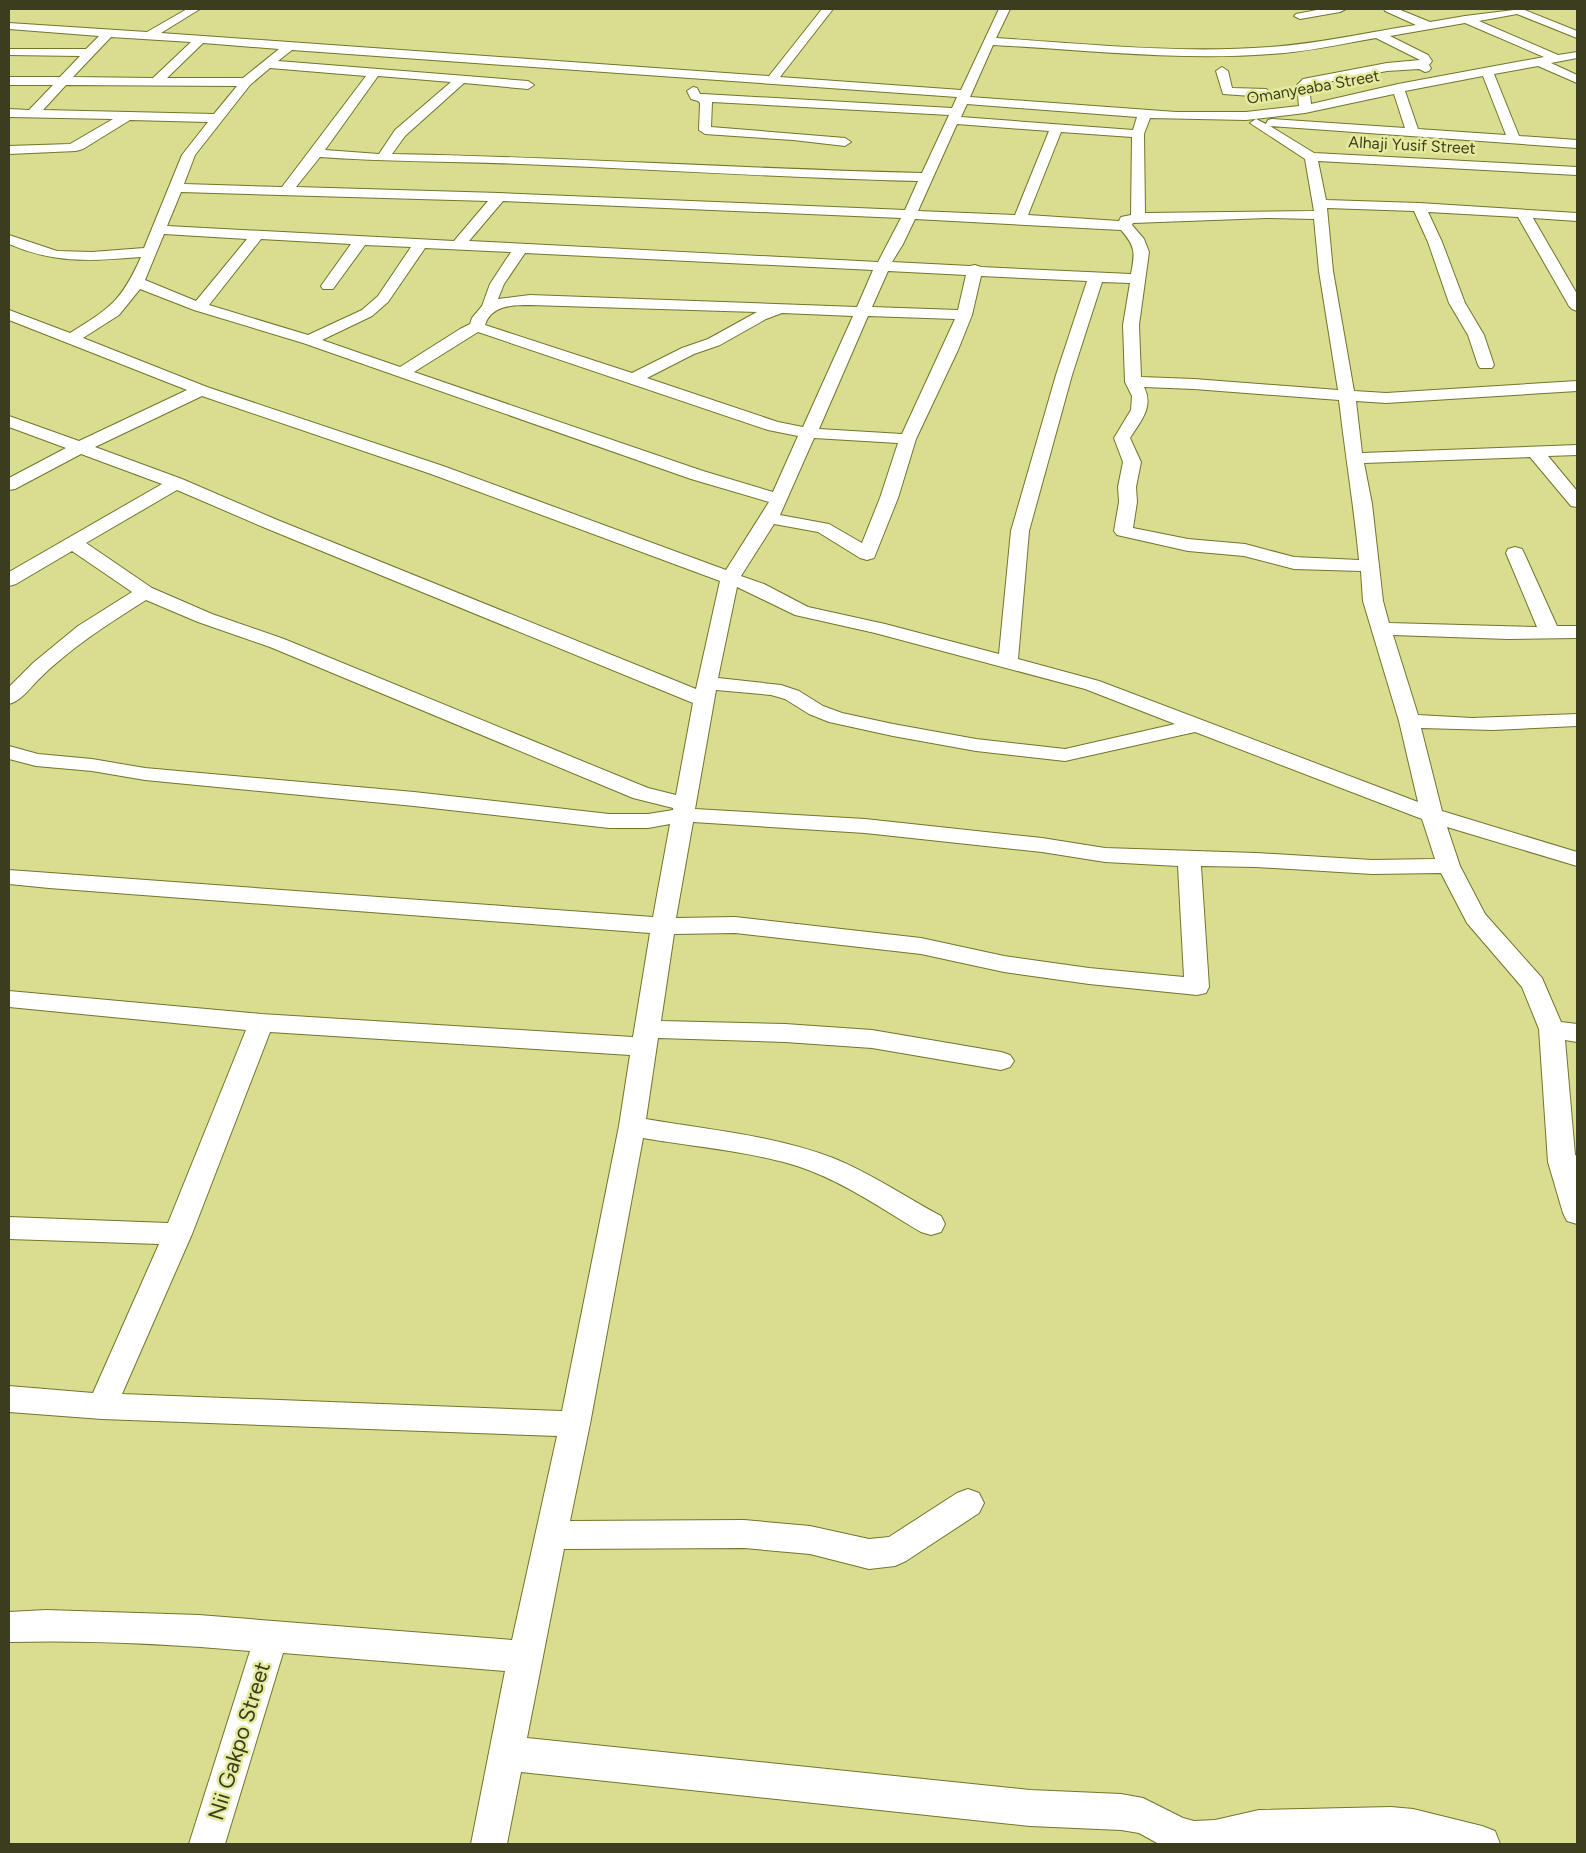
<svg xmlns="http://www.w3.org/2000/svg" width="1586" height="1853" font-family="Figtree,sans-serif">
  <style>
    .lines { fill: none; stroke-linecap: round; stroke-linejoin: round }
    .minor-casing { stroke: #73752a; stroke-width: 2 }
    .minor { fill: #fff; fill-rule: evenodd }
    .labels { text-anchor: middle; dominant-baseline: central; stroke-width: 5; stroke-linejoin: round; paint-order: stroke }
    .far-street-label { font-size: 16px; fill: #3c3d1e; stroke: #e6ea9d }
    .near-street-label { font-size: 22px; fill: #3c3d1e; stroke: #e6ea9d }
  </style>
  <rect width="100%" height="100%" fill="#d9dd90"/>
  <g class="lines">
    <defs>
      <g id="minor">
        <path d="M 187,9 L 200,9 L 161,33 L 769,76 L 822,9 L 833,9 L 780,77 L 961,90 L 999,9 L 1010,9 L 996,38 C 1087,44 1178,54 1270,47 C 1319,44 1368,32 1416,25 L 1385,11 L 1384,9 L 1398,9 L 1430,22 L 1465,16 L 1522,9 L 1577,31 L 1577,38 L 1517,14 L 1479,21 L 1558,55 L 1577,52 L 1577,58 L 1551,63 L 1577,75 L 1577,83 L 1538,66 L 1494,74 L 1519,136 L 1577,140 L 1577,148 L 1270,126 L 1314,153 L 1577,167 L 1577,175 L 1318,161 L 1326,200 L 1419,203 L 1577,213 L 1577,221 L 1533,218 L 1577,294 L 1577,311 L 1572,309 L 1569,306 L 1518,217 L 1428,212 L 1442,242 L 1465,303 L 1484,335 L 1494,365 L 1492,368 L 1480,368 L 1478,365 L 1468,335 L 1449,303 L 1428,242 L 1414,211 L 1327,208 L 1333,271 L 1354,391 L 1386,393 L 1577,381 L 1577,391 L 1386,403 L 1356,401 L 1362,453 L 1577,445 L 1577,455 L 1548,456 L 1577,491 L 1577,507 L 1571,506 L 1530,457 L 1364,463 L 1372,504 L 1383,601 L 1389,623 L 1537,627 L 1506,553 L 1508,549 L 1515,547 L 1522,549 L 1524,553 L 1557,626 L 1577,626 L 1577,638 L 1508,639 L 1393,635 L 1418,715 L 1472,718 L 1577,714 L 1577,726 L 1493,730 L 1421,728 L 1442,811 L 1577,852 L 1577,866 L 1447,827 L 1460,866 L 1485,914 L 1542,978 L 1561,1022 L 1577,1024 L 1577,1042 L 1565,1040 L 1575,1155 L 1577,1156 L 1577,1224 L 1567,1221 L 1563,1213 L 1548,1162 L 1539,1029 L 1522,987 L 1467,923 L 1441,873 L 1372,874 L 1256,867 L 1201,866 L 1209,987 L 1206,993 L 1197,995 L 1089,984 L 1004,972 L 921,954 L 735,933 L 674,934 L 661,1021 L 785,1024 L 872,1030 L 1001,1052 L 1010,1055 L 1014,1061 L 1010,1067 L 1001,1070 L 872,1048 L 785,1042 L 658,1038 L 646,1119 C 709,1130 773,1135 833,1158 C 871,1173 905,1197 941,1216 L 945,1224 L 941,1232 L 931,1235 L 921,1232 C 882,1209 844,1182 800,1167 C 750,1151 695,1147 643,1138 L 590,1424 L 570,1521 L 744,1520 L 810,1526 L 869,1539 L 889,1537 L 957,1493 L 968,1489 L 979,1493 L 984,1503 L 979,1513 L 906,1561 L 895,1566 L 869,1569 L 810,1554 L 744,1548 L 564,1549 L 527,1738 L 1030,1790 L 1121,1794 L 1143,1798 L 1183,1818 L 1194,1821 L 1215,1820 L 1259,1810 L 1391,1807 L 1413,1809 L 1482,1826 L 1495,1831 L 1500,1844 L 1159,1844 L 1139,1833 L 1121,1830 L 1030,1826 L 521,1772 L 507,1844 L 471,1844 L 505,1671 L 283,1653 L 225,1844 L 189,1844 L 250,1651 C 170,1644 89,1640 9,1642 L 9,1612 L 46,1610 L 199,1615 L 512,1640 L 557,1436 L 102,1419 L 9,1412 L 9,1386 L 93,1393 L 159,1244 L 9,1239 L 9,1217 L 168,1223 L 246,1030 L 9,1007 L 9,991 L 261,1014 L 633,1037 L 650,933 L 49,888 L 9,884 L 9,870 L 653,917 L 670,824 L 648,828 L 609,828 L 414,806 L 145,780 L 92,771 L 36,766 L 9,759 L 9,746 L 38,754 L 92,759 L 145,768 L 414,792 L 609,814 L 648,814 L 673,810 L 673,808 L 633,798 L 270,647 L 198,622 L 146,600 C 108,624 70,648 38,680 C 29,689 21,701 9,704 L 9,687 L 33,663 L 78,626 L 132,592 L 72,551 L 16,584 L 9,586 L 9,572 L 162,484 L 81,454 L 15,489 L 9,490 L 9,478 L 66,448 L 9,427 L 9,416 L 79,441 L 187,390 L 9,320 L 9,310 L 70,333 C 110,308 121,302 141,257 C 92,261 55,264 9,244 L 9,235 L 57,251 L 92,252 L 144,248 L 182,155 L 208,122 L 130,120 L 83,149 L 76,151 L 9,154 L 9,146 L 70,144 L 113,119 L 9,117 L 9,109 L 29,110 L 53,85 L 9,85 L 9,77 L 60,77 L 80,56 L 9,55 L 9,49 L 86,49 L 99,36 L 9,29 L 9,23 L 147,32 ZM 1465,23 L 1544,57 L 1398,84 L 1311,104 L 1309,86 L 1311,85 L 1387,71 L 1419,69 L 1425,72 L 1429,71 L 1431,68 L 1429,65 L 1432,61 L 1428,55 L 1390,36 ZM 111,37 L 191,42 L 153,78 L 73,77 ZM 1376,38 L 1420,60 L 1387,63 L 1303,79 L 1297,85 L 1299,106 L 1246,112 L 1176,112 L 970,97 L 993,45 C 1086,50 1178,61 1271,54 C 1307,52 1341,44 1376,38 ZM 203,43 L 279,49 L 243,78 L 167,78 ZM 292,50 L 957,97 L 952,108 L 703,94 L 700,94 L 697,88 L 693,87 L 687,91 L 691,99 L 698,101 L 700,103 L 699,130 L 705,134 L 793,140 L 845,146 L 851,142 L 845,138 L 711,127 L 712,102 L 949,115 L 922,173 C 745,169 569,157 392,154 L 405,136 L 464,83 L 528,89 L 534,85 L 528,81 L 278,61 ZM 270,68 L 366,76 L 282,187 L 184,184 L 195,155 L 250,85 ZM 378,76 L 451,82 L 395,130 L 379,154 L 325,150 ZM 1483,76 L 1506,135 L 1418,129 L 1405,91 ZM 66,85 L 237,86 L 214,114 L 43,110 ZM 1394,94 L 1405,128 L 1272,119 L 1268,120 L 1266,124 L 1256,119 L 1250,123 L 1305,159 L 1314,211 L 1145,213 L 1144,134 L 1150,118 L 1246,120 L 1305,113 ZM 967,104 L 1137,117 L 1133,130 L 961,117 ZM 957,124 L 1049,131 L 1015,215 L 918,211 ZM 1061,132 L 1132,137 L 1131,215 L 1121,217 L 1119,221 L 1028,215 ZM 320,157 C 387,162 453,161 520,164 C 653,169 786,178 918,181 L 905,210 L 499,193 L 296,187 ZM 181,192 L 488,201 L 454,241 L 167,226 ZM 503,201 L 901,218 L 878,262 L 469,241 ZM 1267,218 L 1314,219 L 1319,271 L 1338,390 L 1194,379 L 1141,377 L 1139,325 L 1149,252 L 1144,239 L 1132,225 L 1133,223 ZM 915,219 L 1121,230 C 1136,247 1135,253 1131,274 L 981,267 L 975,265 L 970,266 L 892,262 L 903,244 ZM 164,234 L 247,239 L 196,301 L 145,280 ZM 261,239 L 351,244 L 321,286 L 323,289 L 333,289 L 365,245 L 411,247 L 378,296 L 362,310 L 308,335 L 209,305 ZM 425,248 L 511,252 L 490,284 L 482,306 L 472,318 L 470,324 L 460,329 L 400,367 L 322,340 L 372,316 L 388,302 ZM 525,253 L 873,270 L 857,307 L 530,295 L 498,299 L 504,284 ZM 888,271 L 966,275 L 958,310 L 872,307 ZM 981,276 L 1087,281 L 1056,375 L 1011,531 L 999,654 L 885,624 L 808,607 L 764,584 L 741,576 L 774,524 L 818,532 L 860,558 L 867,560 L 874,558 L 898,498 L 916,439 L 958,350 L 972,315 ZM 1102,282 L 1130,283 L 1123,325 L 1125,382 L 1132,396 L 1131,410 L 1114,438 L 1123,462 L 1118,487 L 1119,502 L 1114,531 L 1117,535 L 1188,551 L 1244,556 L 1294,569 L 1361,571 L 1363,601 L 1399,721 L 1418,802 L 1099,681 L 1018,659 L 1029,531 L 1072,375 ZM 140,289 L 194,310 L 303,343 L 691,479 L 769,502 L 726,570 L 443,466 L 207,387 L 83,338 L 119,315 ZM 530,305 L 757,312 L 708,339 L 682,348 L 632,373 L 485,325 C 491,305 513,305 530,305 ZM 782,313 L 853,316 L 803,427 L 778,422 L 647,378 L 694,354 L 720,345 L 766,319 ZM 868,316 L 955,319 L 902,434 L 819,429 ZM 478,332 L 768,430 L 798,436 L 773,492 L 703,471 L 414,372 ZM 1144,387 L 1194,389 L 1339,400 C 1345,453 1354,506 1359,560 L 1294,557 L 1245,544 L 1188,539 L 1133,528 L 1137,502 L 1136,487 L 1141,462 L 1130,438 C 1141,421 1154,407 1144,387 ZM 202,396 L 431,474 L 720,581 L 696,689 L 275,519 L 182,479 L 95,447 ZM 814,438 L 898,443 L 880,498 L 862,543 L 829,524 L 780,515 ZM 177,490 L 263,527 L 693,703 L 676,795 L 648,788 L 284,639 L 212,614 L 152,588 L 86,543 ZM 737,587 L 795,615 L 875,633 L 1085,689 L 1175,724 L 1065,749 L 976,739 L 893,724 L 842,713 L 823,706 L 799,691 L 781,685 L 718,678 ZM 716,690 L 771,695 L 785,699 L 809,714 L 829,722 L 893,736 L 976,751 L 1065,761 L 1195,732 L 1422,819 L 1435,859 L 1372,860 L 1256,853 L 1105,848 L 1042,838 L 865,819 L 695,809 ZM 693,822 L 865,833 L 1042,852 L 1105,862 L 1178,866 L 1184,977 L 1089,968 L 1004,956 L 921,938 L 735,917 L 676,918 ZM 270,1032 L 630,1055 L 619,1126 L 562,1411 L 122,1394 L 192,1234 Z"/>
        <polygon points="1322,9 1346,9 1340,12 1300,19 1294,16 1296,14"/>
        <polygon points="1222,67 1228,71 1232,88 1266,89 1272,93 1266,97 1223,94 1216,71"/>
      </g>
    </defs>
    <!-- minor casing -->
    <use href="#minor" class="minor-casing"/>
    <!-- minor -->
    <use href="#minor" class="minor"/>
  </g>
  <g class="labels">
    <!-- far-street labels -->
    <g class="far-street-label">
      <text transform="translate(1313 87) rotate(-10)">Omanyeaba Street</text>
      <text transform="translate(1412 145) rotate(3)">Alhaji Yusif Street</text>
    </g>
    <!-- near-street labels -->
    <g class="near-street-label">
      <text transform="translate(239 1741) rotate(-73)">Nii Gakpo Street</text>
    </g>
  </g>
  <!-- border -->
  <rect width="1586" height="1853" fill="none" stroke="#3c3d1e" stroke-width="20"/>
</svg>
